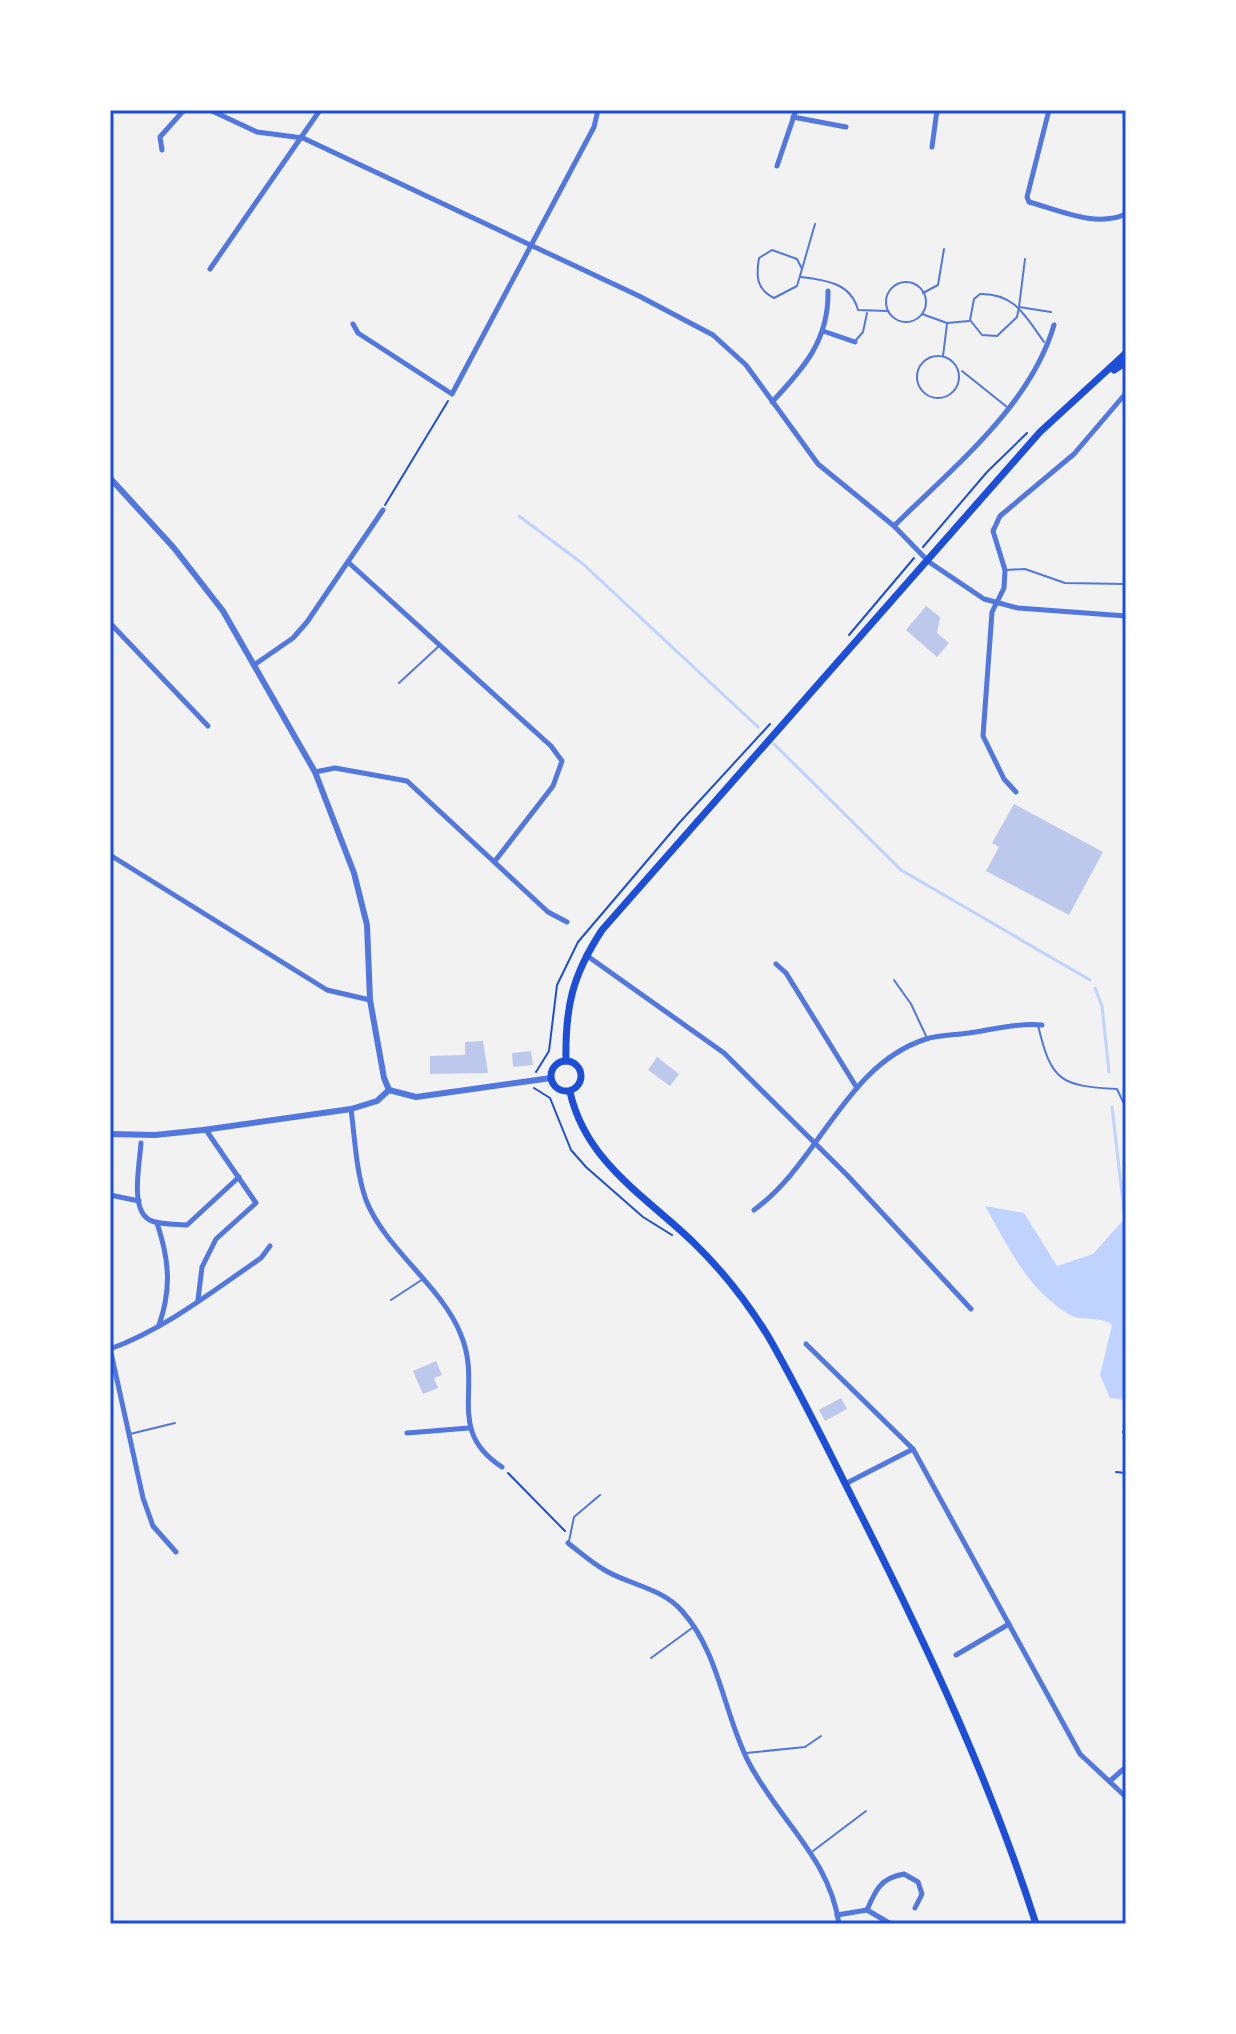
<svg xmlns="http://www.w3.org/2000/svg" width="1236" height="2034" font-family="Lora,serif">
  <style>
    .water { fill: #bfd3fe }
    .lines { fill: none; stroke-linecap: round; stroke-linejoin: round }
    .stream { stroke: #bfd3fe; stroke-width: 3 }
    .building { fill: #bdc9ec }
    .path { stroke: #1d4ed8; stroke-width: 2 }
    .service { stroke: #5277de; stroke-width: 2 }
    .minor { stroke: #5277de; stroke-width: 5 }
    .tertiary { stroke: #5277de; stroke-width: 6 }
    .secondary { stroke: #1d4ed8; stroke-width: 7 }
    .neatline { fill: none; stroke: #1d4ed8; stroke-width: 3 }
  </style>
  <rect width="100%" height="100%" fill="#f2f2f2"/>
  <!-- water -->
  <path class="water" d="M 985,1206 L 1024,1213 L 1057,1266 L 1093,1254 L 1126,1217 L 1126,1400 L 1110,1398 L 1100,1375 L 1112,1325 C 1100,1315 1082,1322 1070,1315 C 1026,1288 1010,1249 985,1206 Z"/>
  <g class="lines">
    <!-- stream -->
    <g class="stream">
      <polyline points="519,516 583,564 758,727"/>
      <polyline points="774,744 901,870 1090,980"/>
      <polyline points="1095,988 1102,1006 1109,1072"/>
      <polyline points="1112,1107 1125,1220"/>
    </g>
  </g>
  <!-- building -->
  <g class="building">
    <polygon points="926,606 940,617 937,633 949,643 937,657 906,630"/>
    <polygon points="1014,804 1103,852 1069,915 986,871 999,847 992,843"/>
    <polygon points="483,1041 488,1073 430,1074 430,1056 465,1055 465,1042"/>
    <polygon points="531,1051 533,1065 513,1067 512,1053"/>
    <polygon points="657,1057 679,1074 670,1086 648,1070"/>
    <polygon points="436,1361 442,1375 434,1378 438,1388 423,1394 413,1371"/>
    <polygon points="841,1398 847,1409 825,1421 819,1410"/>
  </g>
  <g class="lines">
    <!-- path -->
    <g class="path">
      <polyline points="385,505 448,401"/>
      <polyline points="923,547 987,472 1027,433"/>
      <polyline points="849,635 914,558"/>
      <polyline points="536,1072 549,1051 557,985 578,942 680,822 770,724"/>
      <polyline points="534,1088 550,1098 571,1150 586,1167 643,1217 672,1235"/>
      <polyline points="1123,1432 1126,1432"/>
      <polyline points="1116,1472 1126,1473"/>
      <polyline points="508,1473 565,1531"/>
    </g>
    <!-- service -->
    <g class="service">
      <path d="M 772,250 L 797,259 L 802,269 L 797,286 L 774,298 C 756,289 756,276 759,258 Z"/>
      <polyline points="1025,259 1019,307 1051,312"/>
      <polyline points="802,269 815,224"/>
      <path d="M 801,277 C 826,280 851,283 858,310 L 887,311"/>
      <circle cx="906" cy="302" r="20"/>
      <polyline points="923,293 938,285 944,249"/>
      <path d="M 1019,307 L 1017,317 L 997,336 L 982,335 L 970,320 L 974,299 L 980,294 C 1015,293 1026,317 1044,342"/>
      <polyline points="922,314 947,323 969,321"/>
      <polyline points="856,340 863,332 867,313"/>
      <polyline points="943,356 947,324"/>
      <circle cx="938" cy="377" r="21"/>
      <polyline points="962,371 1007,407"/>
      <polyline points="1006,570 1025,569 1065,583 1126,584"/>
      <polyline points="399,683 439,646"/>
      <polyline points="894,980 911,1004 927,1038"/>
      <path d="M 1038,1025 C 1051,1081 1060,1086 1117,1089 L 1126,1108"/>
      <polyline points="391,1300 423,1279"/>
      <polyline points="130,1434 175,1423"/>
      <polyline points="569,1541 574,1517 600,1495"/>
      <polyline points="651,1658 692,1628"/>
      <polyline points="746,1753 805,1747 821,1736"/>
      <polyline points="813,1851 866,1811"/>
    </g>
    <!-- minor -->
    <g class="minor">
      <polyline points="210,110 257,132 303,138 639,296 713,335 746,365 818,464 894,526 929,562 984,599 1018,608 1126,616"/>
      <path d="M 1049,110 L 1027,197 L 1029,202 C 1059,210 1096,228 1126,214"/>
      <polyline points="793,117 846,127"/>
      <polyline points="932,147 937,110"/>
      <polyline points="162,150 160,137 184,110"/>
      <polyline points="777,166 796,110"/>
      <polyline points="210,269 320,110"/>
      <polyline points="353,324 358,333 452,394 594,127 598,110"/>
      <polyline points="823,331 855,342"/>
      <path d="M 772,402 C 804,368 829,340 828,291"/>
      <path d="M 894,526 C 952,468 1030,407 1054,325"/>
      <polyline points="348,562 551,746 562,761 553,786 495,861"/>
      <polyline points="110,623 208,726"/>
      <polyline points="254,665 293,638 307,622 383,510"/>
      <polyline points="315,772 335,768 407,781 548,912 567,922"/>
      <polyline points="1016,792 1004,779 983,736 992,612 1004,588 1005,570 993,531 1000,516 1074,454 1126,393"/>
      <polyline points="110,855 327,990 370,1000"/>
      <polyline points="586,955 724,1053 847,1175 971,1309"/>
      <polyline points="776,964 786,973 857,1088"/>
      <path d="M 351,1109 C 355,1139 356,1172 366,1200 C 385,1249 442,1286 461,1335 C 483,1388 445,1430 502,1467"/>
      <path d="M 141,1143 C 140,1162 130,1207 148,1219 C 156,1225 177,1224 187,1225 L 239,1177"/>
      <polyline points="110,1195 139,1201"/>
      <path d="M 754,1210 C 820,1162 845,1065 926,1039 C 939,1035 955,1035 969,1033 C 994,1029 1017,1023 1042,1025"/>
      <path d="M 157,1223 C 169,1259 172,1288 159,1325"/>
      <polyline points="198,1300 202,1267 216,1239 256,1203 206,1130"/>
      <polyline points="806,1344 913,1449"/>
      <polyline points="110,1348 143,1498 153,1526 176,1552"/>
      <path d="M 110,1349 C 165,1329 213,1291 261,1258 L 270,1246"/>
      <polyline points="407,1433 469,1428"/>
      <polyline points="845,1484 913,1449 1080,1754 1126,1797"/>
      <path d="M 568,1543 C 581,1553 593,1564 608,1572 C 632,1585 663,1589 682,1611 C 719,1652 724,1714 748,1761 C 778,1820 829,1856 839,1924"/>
      <polyline points="956,1655 1009,1624"/>
      <polyline points="1110,1781 1126,1767"/>
      <path d="M 867,1910 C 876,1889 881,1878 904,1874 L 918,1882 L 922,1894 L 915,1908"/>
      <polyline points="837,1915 867,1910 891,1924"/>
    </g>
    <!-- tertiary -->
    <g class="tertiary">
      <polyline points="110,478 174,548 223,611 315,772 354,873 367,925 370,1000 384,1078 389,1090"/>
      <polyline points="389,1090 416,1097 551,1078"/>
      <polyline points="110,1134 155,1135 203,1130 351,1109 377,1101 389,1090"/>
    </g>
    <!-- secondary -->
    <g class="secondary">
      <polyline points="1114,370 1126,362"/>
      <circle cx="566" cy="1076" r="15"/>
      <path d="M 566,1061 C 565,1007 572,976 602,930 L 1040,432 L 1126,353"/>
      <path d="M 570,1092 C 586,1162 644,1195 693,1242 C 722,1270 747,1302 768,1336 C 802,1395 832,1458 863,1519 C 929,1650 991,1783 1036,1924"/>
    </g>
  </g>
  <!-- border -->
  <rect width="1236" height="2034" fill="none" stroke="#ffffff" stroke-width="224"/>
  <rect x="112" y="112" width="1012" height="1810" class="neatline"/>
</svg>
